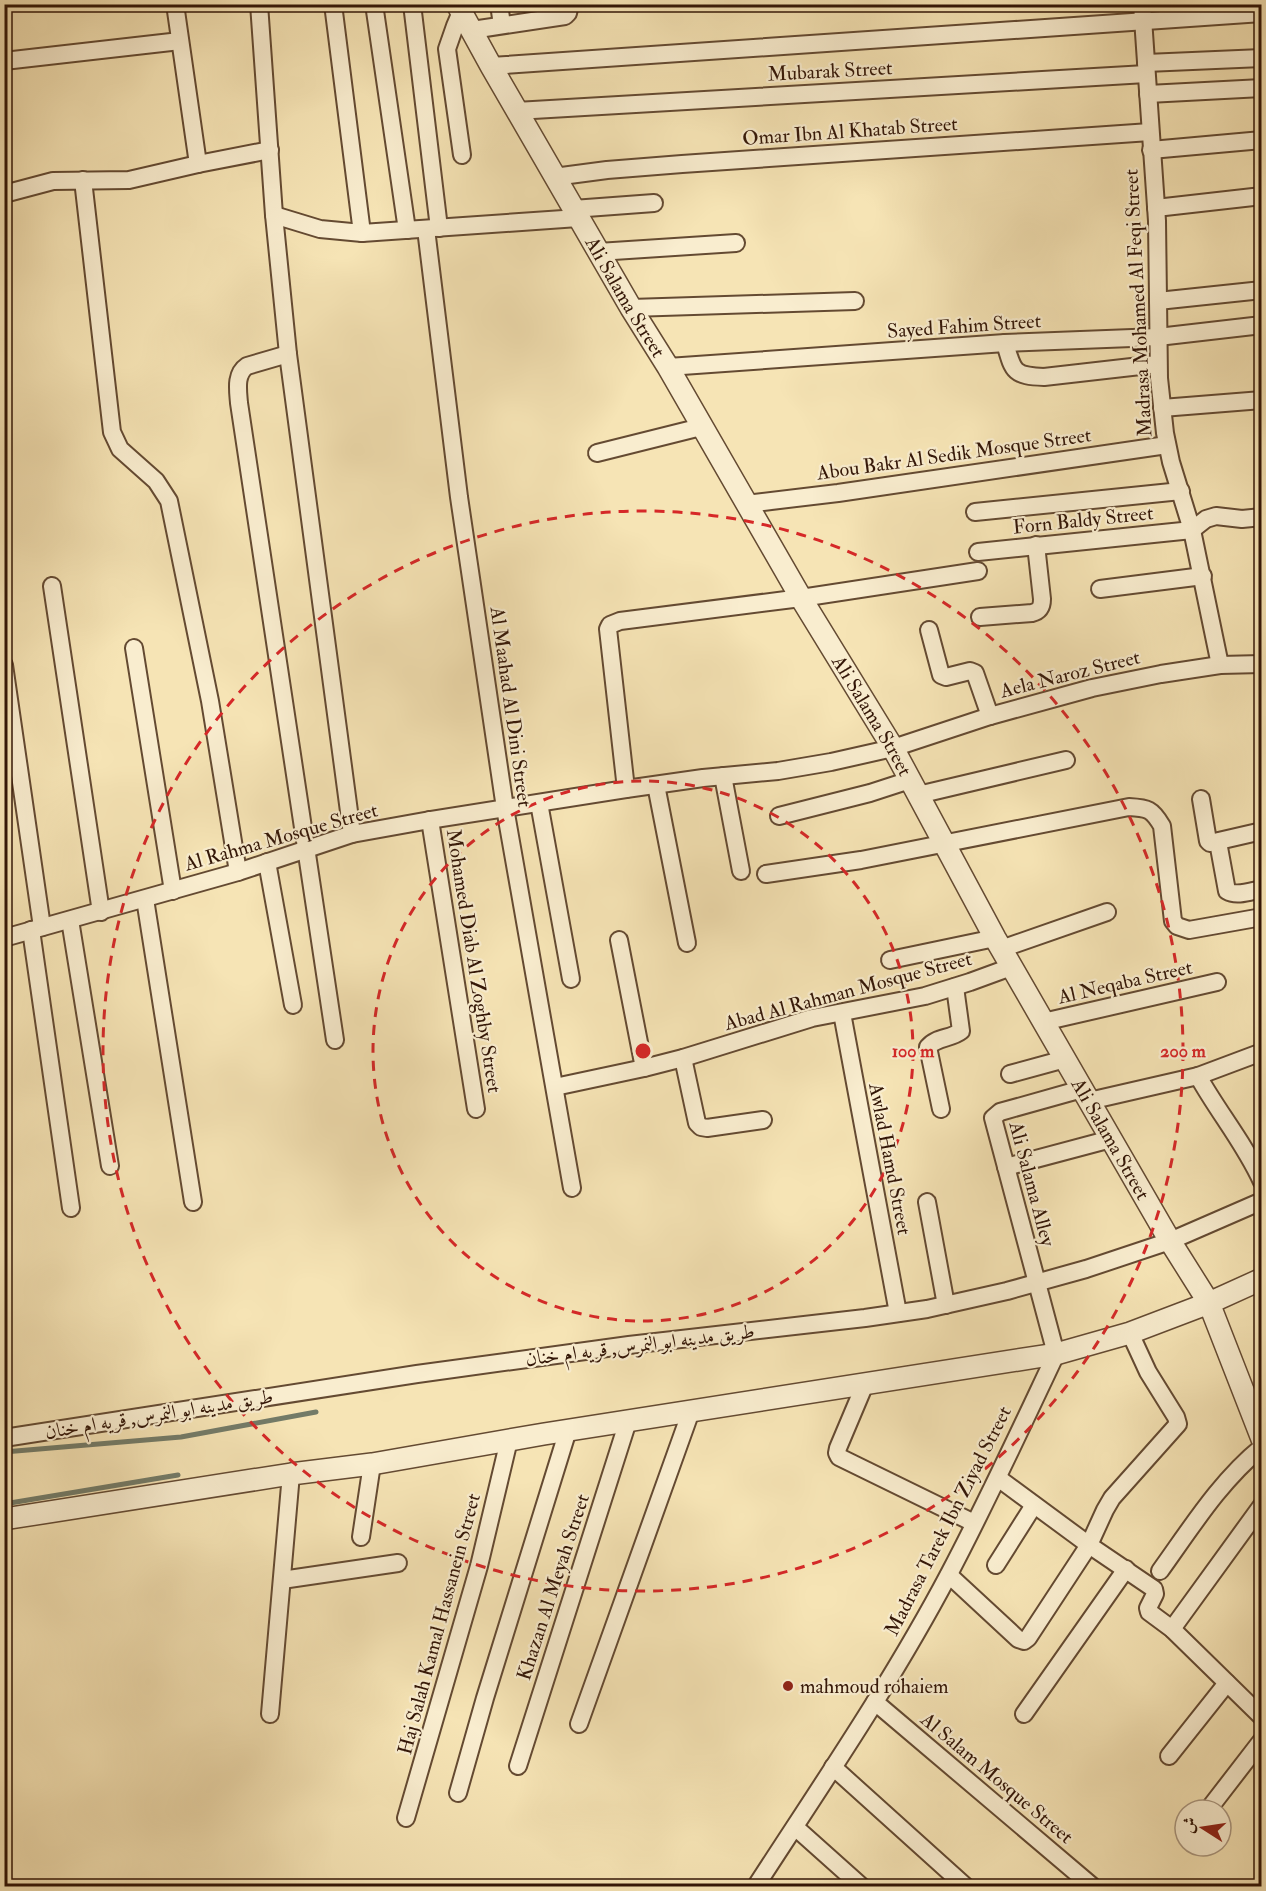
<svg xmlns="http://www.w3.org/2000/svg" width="1266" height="1891" font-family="'IM FELL Double Pica',Amiri,serif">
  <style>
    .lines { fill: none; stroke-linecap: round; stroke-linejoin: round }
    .stream { stroke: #737b68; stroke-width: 5 }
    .minor-casing { stroke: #644a32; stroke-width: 20 }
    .tertiary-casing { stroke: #644a32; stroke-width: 24 }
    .minor { stroke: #f9edcf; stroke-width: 16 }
    .tertiary { stroke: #f9edcf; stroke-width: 21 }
    .ring { fill: none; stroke: #d62828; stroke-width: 3; stroke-dasharray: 10 8 }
    .poi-dot { fill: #8f2418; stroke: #f9edcf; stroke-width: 2 }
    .labels { text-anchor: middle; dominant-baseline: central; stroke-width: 4.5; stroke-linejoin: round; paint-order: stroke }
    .street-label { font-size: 20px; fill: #331607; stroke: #f9edcf }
    .poi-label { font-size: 20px; fill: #331607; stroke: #f9edcf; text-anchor: start }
    .centre { fill: #d62828; stroke: #f9edcf; stroke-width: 3 }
    .ring-label { font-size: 18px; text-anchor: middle; font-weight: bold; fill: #d62828; stroke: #f9edcf; stroke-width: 4.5; stroke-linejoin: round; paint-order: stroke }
  </style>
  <rect width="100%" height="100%" fill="#f6e4b5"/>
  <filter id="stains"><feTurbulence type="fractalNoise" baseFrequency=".00333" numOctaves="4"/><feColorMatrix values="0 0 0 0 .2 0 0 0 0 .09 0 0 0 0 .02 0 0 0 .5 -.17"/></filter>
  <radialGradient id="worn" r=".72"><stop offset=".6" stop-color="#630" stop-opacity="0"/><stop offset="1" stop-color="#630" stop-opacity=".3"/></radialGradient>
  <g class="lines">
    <!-- stream -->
    <g class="stream">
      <polyline points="4,1452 181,1437 316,1412"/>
      <polyline points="4,1504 178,1475"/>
    </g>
    <defs>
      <g id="minor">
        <polyline points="175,4 198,164"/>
        <polyline points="259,4 274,215 288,354 352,834"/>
        <polyline points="333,4 362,233"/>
        <polyline points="374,4 407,230"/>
        <polyline points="412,4 439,228"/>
        <polyline points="499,4 502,25"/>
        <polyline points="1142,4 1157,221 1159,378 1165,433 1171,462 1192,530 1220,665"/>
        <polyline points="461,12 455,26 447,49 462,155"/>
        <polyline points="472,30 565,16 568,13 570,4"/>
        <polyline points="4,61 180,41"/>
        <polyline points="1146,63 1262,58"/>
        <polyline points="491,66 1262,13"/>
        <polyline points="1148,94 1262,88"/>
        <polyline points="516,111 1146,74"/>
        <polyline points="1151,150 1262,140"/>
        <polyline points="554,177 607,170 682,164 1150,132"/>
        <polyline points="83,180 112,432 120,449 156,481 169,501 210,701 238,872"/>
        <polyline points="4,194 53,181 129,180 198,164 270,150"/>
        <polyline points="1156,208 1262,196"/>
        <polyline points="573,209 654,203"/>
        <polyline points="274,215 320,229 362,233 578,218"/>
        <polyline points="426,229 459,497 505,808 572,1188"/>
        <polyline points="598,252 736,243"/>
        <polyline points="1158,301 1262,290"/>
        <polyline points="631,308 855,301"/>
        <path d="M 1005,343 C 1013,371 1013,376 1044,377 L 1158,364"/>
        <path d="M 288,354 L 247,366 C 235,374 238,390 239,403 L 335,1040"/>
        <polyline points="668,367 1005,343 1158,337 1262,325"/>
        <polyline points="1162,408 1262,400"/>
        <polyline points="597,453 701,427"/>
        <polyline points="746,504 838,493 1167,445"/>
        <polyline points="975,512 1181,491"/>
        <polyline points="978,552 1192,530 1206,519 1216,516 1242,519 1262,517"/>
        <polyline points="52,586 101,912"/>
        <polyline points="1100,589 1203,576"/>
        <path d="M 980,617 L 1032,613 C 1040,611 1042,607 1042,599 L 1036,545"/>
        <polyline points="929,630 941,675 946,677 970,671 975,673 990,716"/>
        <polyline points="134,648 173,891"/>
        <polyline points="4,665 42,927"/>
        <polyline points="723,776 741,871"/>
        <polyline points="656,785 687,943"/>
        <polyline points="626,789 608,629 610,625 620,621 801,598 978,571"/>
        <polyline points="918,795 1066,760"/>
        <polyline points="1201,799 1208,841 1210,843 1262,831"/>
        <polyline points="539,803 571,979"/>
        <polyline points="779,816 870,793 910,780"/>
        <polyline points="430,820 476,1109"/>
        <path d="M 1218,842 L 1227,891 C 1237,897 1251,891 1262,889"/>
        <polyline points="267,862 293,1005"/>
        <path d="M 766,874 L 861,860 L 1129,807 C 1148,808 1152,809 1162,826 L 1173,921 L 1177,926 L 1189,930 L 1262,917"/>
        <polyline points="145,899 193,1202"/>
        <polyline points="70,920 110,1166"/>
        <polyline points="31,930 71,1208"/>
        <polyline points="4,938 238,872 352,834 430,820 626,789 703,778 778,771 831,762 893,748 990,716 1092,688 1161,674 1220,665 1262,664"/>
        <polyline points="619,940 644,1068"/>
        <polyline points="1001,949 1107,912"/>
        <polyline points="890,960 995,938"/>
        <polyline points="842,1013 898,1313"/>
        <polyline points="1043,1022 1217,982"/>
        <polyline points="683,1058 697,1123 701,1127 707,1128 763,1120"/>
        <polyline points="1010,1074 1065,1059"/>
        <path d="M 1198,1076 C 1218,1112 1245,1144 1262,1182"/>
        <polyline points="555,1087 644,1068 683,1058 812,1018 925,996 970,982 1011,967"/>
        <polyline points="1089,1101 1198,1076 1262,1052"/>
        <path d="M 941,1109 L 928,1047 C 936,1037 951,1039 961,1031 L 955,987"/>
        <polyline points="1006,1167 1111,1139"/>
        <polyline points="927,1202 946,1305"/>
        <polyline points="865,1384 838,1448 837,1453 839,1457 974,1523"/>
        <polyline points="4,1438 417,1374 629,1345 865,1318 927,1309 1007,1291 1086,1269 1170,1241 1262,1201"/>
        <polyline points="998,1478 1089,1545 1154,1589 1155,1594 1148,1608 1149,1612 1172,1629 1262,1717"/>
        <polyline points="361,1537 372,1464"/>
        <polyline points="996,1565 1034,1505"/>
        <path d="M 1160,1571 C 1191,1528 1220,1481 1262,1447"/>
        <polyline points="949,1575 1018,1639 1024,1641 1028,1638 1089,1545 1105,1510 1112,1498 1178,1424 1176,1417 1148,1372 1130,1333"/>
        <polyline points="282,1580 398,1563"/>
        <polyline points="1172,1629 1262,1505"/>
        <polyline points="875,1702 1092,1886"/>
        <polyline points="270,1714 291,1474"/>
        <polyline points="1024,1714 1126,1569"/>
        <polyline points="579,1724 691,1411"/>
        <polyline points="1169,1756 1227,1683"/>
        <polyline points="518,1766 628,1421"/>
        <polyline points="833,1767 965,1886"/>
        <polyline points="458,1793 485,1698 568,1430"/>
        <polyline points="1208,1810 1262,1740"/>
        <polyline points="406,1818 479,1566 509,1440"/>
        <polyline points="795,1827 861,1886"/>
        <path d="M 756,1886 C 822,1784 892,1682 949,1574 C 987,1502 1021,1428 1056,1354 L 993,1118 L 1000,1112 L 1082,1089"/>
      </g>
      <g id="tertiary">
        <path id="s1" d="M 457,4 L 491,66 L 631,308 L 668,367 L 801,598 L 893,748 L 995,938 L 1170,1241 L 1209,1303 L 1262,1439"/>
        <polyline points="4,1519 291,1474 372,1464 544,1434 1056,1354 1130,1333 1209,1303 1262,1279"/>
      </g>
    </defs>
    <!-- minor casing -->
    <use href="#minor" class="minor-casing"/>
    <!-- tertiary casing -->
    <use href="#tertiary" class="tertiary-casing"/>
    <!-- minor -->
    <use href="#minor" class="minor"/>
    <!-- tertiary -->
    <use href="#tertiary" class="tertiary"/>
  </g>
  <!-- distance rings -->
  <g class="ring">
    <circle cx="643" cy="1051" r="270"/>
    <circle cx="643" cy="1051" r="540"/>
  </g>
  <!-- markers -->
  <circle class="poi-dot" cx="788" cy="1686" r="6"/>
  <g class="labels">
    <!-- street labels -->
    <g class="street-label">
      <text transform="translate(830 71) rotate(-3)">Mubarak Street</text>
      <text transform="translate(850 131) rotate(-4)">Omar Ibn Al Khatab Street</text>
      <text stroke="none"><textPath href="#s1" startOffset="338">Ali Salama Street</textPath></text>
      <text transform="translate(1138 303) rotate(-93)">Madrasa Mohamed Al Feqi Street</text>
      <text transform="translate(964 326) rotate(-4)">Sayed Fahim Street</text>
      <text transform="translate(954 454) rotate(-8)">Abou Bakr Al Sedik Mosque Street</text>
      <text transform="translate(1083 520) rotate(-6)">Forn Baldy Street</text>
      <text transform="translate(1070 674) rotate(-14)">Aela Naroz Street</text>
      <text transform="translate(511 707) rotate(82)">Al Maahad Al Dini Street</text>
      <text stroke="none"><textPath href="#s1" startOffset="824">Ali Salama Street</textPath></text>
      <text transform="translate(281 837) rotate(-16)">Al Rahma Mosque Street</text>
      <text transform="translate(474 961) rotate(81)">Mohamed Diab Al Zoghby Street</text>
      <text transform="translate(1125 982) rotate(-13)">Al Neqaba Street</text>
      <text transform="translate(848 991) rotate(-15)">Abad Al Rahman Mosque Street</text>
      <text stroke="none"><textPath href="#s1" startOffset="1310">Ali Salama Street</textPath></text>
      <text transform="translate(890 1159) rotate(79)">Awlad Hamd Street</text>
      <text transform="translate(1032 1184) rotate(75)">Ali Salama Alley</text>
      <text transform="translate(640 1345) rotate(-7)">طريق مدينه ابو النمرس, قريه ام خنان</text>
      <text transform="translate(159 1414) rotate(-9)">طريق مدينه ابو النمرس, قريه ام خنان</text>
      <text transform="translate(948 1521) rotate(-63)">Madrasa Tarek Ibn Ziyad Street</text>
      <text transform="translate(553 1587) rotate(-72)">Khazan Al Meyah Street</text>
      <text transform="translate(439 1624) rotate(-75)">Haj Salah Kamal Hassanein Street</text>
      <text transform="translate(997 1778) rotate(40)">Al Salam Mosque Street</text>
    </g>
    <!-- poi labels -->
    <g class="poi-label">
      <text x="800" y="1686">mahmoud rohaiem</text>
    </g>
  </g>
  <circle cx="643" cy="1051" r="9" class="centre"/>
  <g class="ring-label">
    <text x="913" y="1057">100 m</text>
    <text x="1183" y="1057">200 m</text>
  </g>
  <!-- margin -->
  <rect width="1266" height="1891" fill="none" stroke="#f6e4b5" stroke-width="24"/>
  <rect x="6" y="6" width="1254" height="1879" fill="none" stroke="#331607" stroke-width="3"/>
  <rect x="12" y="12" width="1242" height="1867" fill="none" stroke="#331607" stroke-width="1.5"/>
  <!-- north arrow -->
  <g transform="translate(1203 1828) rotate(282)"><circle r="28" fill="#f9edcf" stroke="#aa977f" stroke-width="1.5"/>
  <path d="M0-4.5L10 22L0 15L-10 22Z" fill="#8f2418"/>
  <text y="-9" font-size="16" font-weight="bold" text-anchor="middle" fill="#331607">ش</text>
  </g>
  <rect width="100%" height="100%" filter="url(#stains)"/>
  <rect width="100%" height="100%" fill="url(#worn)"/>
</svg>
